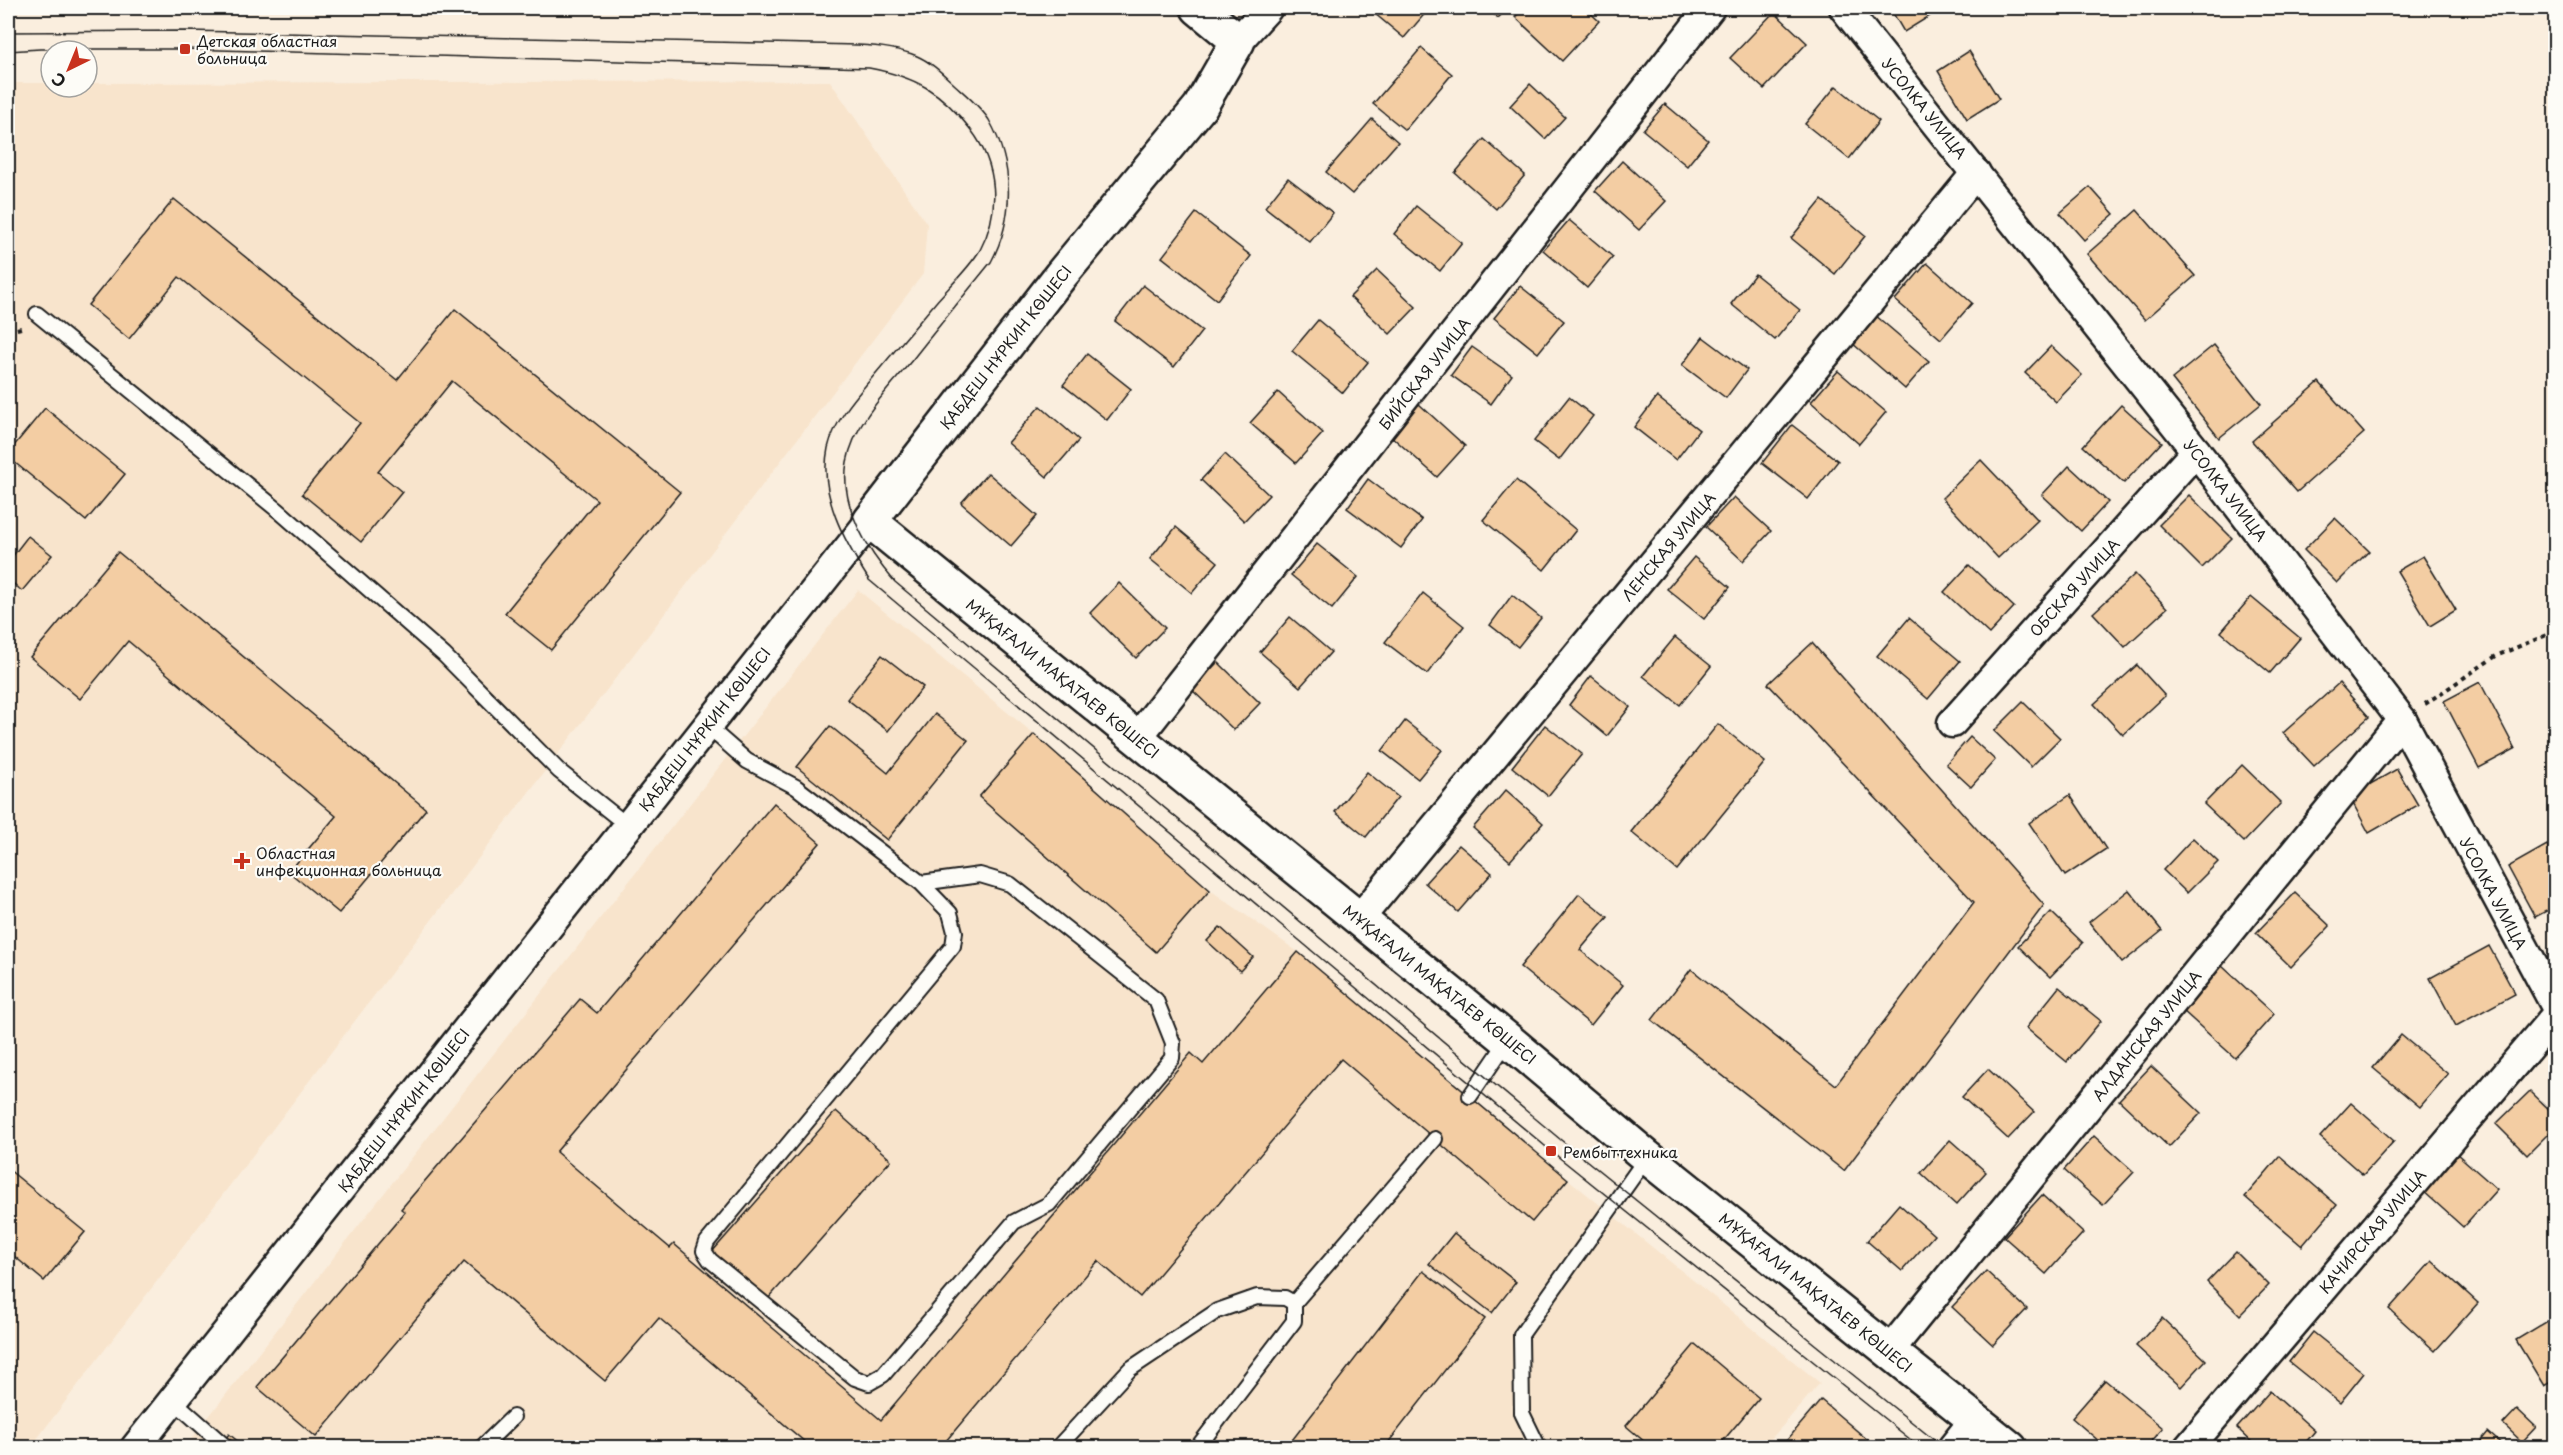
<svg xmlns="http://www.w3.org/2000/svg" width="2563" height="1455" font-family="'Playpen Sans',sans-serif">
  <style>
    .built { fill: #f8e4cc }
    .building { fill: #f3cda3; stroke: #1c1c1c; stroke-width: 1.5 }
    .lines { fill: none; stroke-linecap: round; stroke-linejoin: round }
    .service-casing { stroke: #1c1c1c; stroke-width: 18 }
    .minor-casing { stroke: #1c1c1c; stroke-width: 33 }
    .secondary-casing { stroke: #1c1c1c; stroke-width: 38 }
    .path { stroke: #1c1c1c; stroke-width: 4; stroke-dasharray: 4.5 4.5; stroke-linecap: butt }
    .service { stroke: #fdfcf7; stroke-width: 14 }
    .minor { stroke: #fdfcf7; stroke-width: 28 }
    .secondary { stroke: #fdfcf7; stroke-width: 33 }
    .tram { stroke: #1c1c1c; stroke-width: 1.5 }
    .poi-dot { fill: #c8321e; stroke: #fdfcf7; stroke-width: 2 }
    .labels { text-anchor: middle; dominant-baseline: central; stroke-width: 4.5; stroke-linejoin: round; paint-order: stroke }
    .poi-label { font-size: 15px; fill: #1c1c1c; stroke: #fdfcf7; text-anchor: start }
    .street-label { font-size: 15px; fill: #1c1c1c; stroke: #fdfcf7 }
  </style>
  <rect width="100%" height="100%" fill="#faeede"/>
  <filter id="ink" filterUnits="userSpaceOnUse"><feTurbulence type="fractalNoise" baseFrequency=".0167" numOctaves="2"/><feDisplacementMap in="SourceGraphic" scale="12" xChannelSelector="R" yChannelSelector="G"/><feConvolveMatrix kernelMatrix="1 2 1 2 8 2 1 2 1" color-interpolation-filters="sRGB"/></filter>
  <g filter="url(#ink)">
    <!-- built -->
    <g class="built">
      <polygon points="830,81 927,224 923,274 30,1448 8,1447 8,83 51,83 51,87 87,87 87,83"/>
      <polygon points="858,590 1034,734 1210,890 1298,952 1568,1179 1820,1383 1763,1448 184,1448"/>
    </g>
    <!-- building -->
    <g class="building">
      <polygon points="1368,8 1425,8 1428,10 1404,38"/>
      <polygon points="1487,8 1508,8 1498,18"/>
      <polygon points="1524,8 1585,8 1599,21 1562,61 1515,17"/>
      <polygon points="1890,8 1941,8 1941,9 1904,32"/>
      <polygon points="1774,12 1807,43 1764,89 1730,58"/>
      <polygon points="1421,48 1452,74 1405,130 1373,104"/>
      <polygon points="1969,51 1999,99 1967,119 1938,71"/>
      <polygon points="1530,84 1565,117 1545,139 1510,106"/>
      <polygon points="1836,86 1879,121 1849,159 1805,124"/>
      <polygon points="1665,104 1708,140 1687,166 1643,130"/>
      <polygon points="1372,119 1398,142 1352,194 1326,172"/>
      <polygon points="1484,139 1525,175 1496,209 1455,173"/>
      <polygon points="1622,161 1666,201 1639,230 1595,191"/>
      <polygon points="1288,178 1333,213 1310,242 1265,207"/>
      <polygon points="2090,187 2114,214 2084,240 2060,213"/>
      <polygon points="174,199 397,380 455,309 680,492 551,650 505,613 597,500 452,381 378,472 402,492 361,542 302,494 360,423 179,277 129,339 88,305"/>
      <polygon points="1822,200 1865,236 1835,274 1791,238"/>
      <polygon points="1416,206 1462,243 1440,271 1394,234"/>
      <polygon points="2137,210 2195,276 2145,320 2087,254"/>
      <polygon points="1196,213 1251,256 1217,300 1162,257"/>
      <polygon points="1569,220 1613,257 1587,288 1543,250"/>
      <polygon points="1927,263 1972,303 1941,339 1895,300"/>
      <polygon points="1377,270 1416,307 1390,334 1350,297"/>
      <polygon points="1755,274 1800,310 1775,340 1731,304"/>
      <polygon points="1143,285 1202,331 1174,367 1115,321"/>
      <polygon points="1520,286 1564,321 1538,353 1494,318"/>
      <polygon points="1875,315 1929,361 1905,389 1852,343"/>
      <polygon points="1318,320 1368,362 1343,393 1292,351"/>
      <polygon points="1703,337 1747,370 1726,398 1682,365"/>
      <polygon points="2214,345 2261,404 2219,438 2172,379"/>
      <polygon points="2051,346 2082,375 2056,402 2025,373"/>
      <polygon points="1472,347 1512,375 1491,404 1451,375"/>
      <polygon points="1087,354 1131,389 1107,420 1063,385"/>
      <polygon points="1838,371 1886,412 1859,444 1811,402"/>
      <polygon points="2319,382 2364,433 2297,492 2252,441"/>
      <polygon points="1278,392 1323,433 1296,463 1250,423"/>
      <polygon points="1569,397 1593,416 1559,460 1534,441"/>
      <polygon points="1657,397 1699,430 1676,460 1634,427"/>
      <polygon points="1419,404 1465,446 1437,477 1391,436"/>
      <polygon points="2121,405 2162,442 2124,483 2083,446"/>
      <polygon points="1040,406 1079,440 1047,477 1008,443"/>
      <polygon points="45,408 125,474 86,521 8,457 8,453"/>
      <polygon points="1792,425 1838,461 1808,499 1762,463"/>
      <polygon points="1225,454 1269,495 1244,521 1201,480"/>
      <polygon points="1981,460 2038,520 1998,558 1942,498"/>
      <polygon points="2069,466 2108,502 2081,531 2042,495"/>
      <polygon points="988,473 1037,516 1011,546 961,503"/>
      <polygon points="1368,479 1422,520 1401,548 1347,508"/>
      <polygon points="1516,480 1576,530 1544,570 1483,520"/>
      <polygon points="2189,495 2232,538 2202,568 2159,525"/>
      <polygon points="1734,497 1771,531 1743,561 1706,527"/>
      <polygon points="2335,518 2369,551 2337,583 2304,550"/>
      <polygon points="1176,527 1218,562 1192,593 1150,559"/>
      <polygon points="28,536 52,555 22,591 8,579 8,562"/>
      <polygon points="1317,544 1358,577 1332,609 1291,575"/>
      <polygon points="118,552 426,809 339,913 289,872 336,816 128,641 80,699 30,657"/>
      <polygon points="2423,556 2456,610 2430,626 2397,571"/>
      <polygon points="1694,557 1730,587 1704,619 1667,589"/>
      <polygon points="1969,565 2014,607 1989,634 1944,592"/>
      <polygon points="2135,574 2167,608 2125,647 2093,613"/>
      <polygon points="1119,583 1165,628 1136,658 1090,613"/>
      <polygon points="1423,593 1464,626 1427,674 1385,642"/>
      <polygon points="1512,595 1541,618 1518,647 1490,625"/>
      <polygon points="2251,597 2300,638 2270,673 2221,632"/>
      <polygon points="1290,617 1331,652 1300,687 1260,652"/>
      <polygon points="1909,618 1960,661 1928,699 1877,656"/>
      <polygon points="1675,637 1711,666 1680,705 1643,676"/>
      <polygon points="1812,643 2044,905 1844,1171 1652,1020 1691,969 1836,1085 1974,902 1768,684"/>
      <polygon points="882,655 923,687 888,731 847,699"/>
      <polygon points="1218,662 1260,703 1234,730 1191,689"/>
      <polygon points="2137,665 2165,696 2123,735 2094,704"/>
      <polygon points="1591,676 1630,707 1607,736 1569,705"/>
      <polygon points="2480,682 2515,749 2479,768 2444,701"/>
      <polygon points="2339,683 2369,717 2314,766 2283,733"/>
      <polygon points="2023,702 2060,738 2031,767 1994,731"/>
      <polygon points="935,714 968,740 887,840 797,767 830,726 888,773"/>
      <polygon points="1405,721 1442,750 1418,779 1382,751"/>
      <polygon points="1718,724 1765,762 1677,870 1631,832"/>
      <polygon points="1545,725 1582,754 1548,796 1512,767"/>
      <polygon points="1034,734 1210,890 1156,952 979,797"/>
      <polygon points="1970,737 1995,760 1971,787 1946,764"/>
      <polygon points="2242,765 2281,803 2244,842 2204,804"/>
      <polygon points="2397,769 2418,805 2369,833 2349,796"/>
      <polygon points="1367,772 1398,797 1366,837 1335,812"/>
      <polygon points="1506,790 1543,823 1510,861 1473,828"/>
      <polygon points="2070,795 2106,849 2065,876 2029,823"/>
      <polygon points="774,803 820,843 556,1152 670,1248 674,1244 881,1420 1191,1053 1203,1064 1298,952 1568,1179 1532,1222 1341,1059 1140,1297 1098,1261 940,1448 812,1448 659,1318 605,1381 464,1262 316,1437 257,1387 405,1212 401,1209 580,999 597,1013"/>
      <polygon points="2193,838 2218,862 2187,893 2163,870"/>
      <polygon points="1459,845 1492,873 1458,912 1425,883"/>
      <polygon points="2547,845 2556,860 2556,906 2535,917 2508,867"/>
      <polygon points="2129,890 2162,931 2122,963 2089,922"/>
      <polygon points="2295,893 2330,926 2291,967 2256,933"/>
      <polygon points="1579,894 1608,917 1580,950 1623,985 1591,1025 1520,967"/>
      <polygon points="2051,912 2083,943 2050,977 2018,946"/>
      <polygon points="1220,927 1253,957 1240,971 1207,941"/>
      <polygon points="2489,946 2515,994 2456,1026 2430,978"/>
      <polygon points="2222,966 2274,1014 2235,1058 2182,1010"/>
      <polygon points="2059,987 2101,1021 2067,1062 2026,1028"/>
      <polygon points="2401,1035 2448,1074 2420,1107 2373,1068"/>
      <polygon points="2151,1066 2201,1113 2169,1147 2119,1100"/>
      <polygon points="1988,1069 2034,1112 2008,1139 1962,1097"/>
      <polygon points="2530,1091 2556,1116 2556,1126 2527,1155 2496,1124"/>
      <polygon points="2351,1103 2394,1141 2363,1175 2320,1137"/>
      <polygon points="836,1111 891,1160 767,1300 712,1252"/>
      <polygon points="2094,1136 2134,1172 2103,1205 2064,1170"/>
      <polygon points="1950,1140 1986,1172 1956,1205 1921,1173"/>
      <polygon points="2456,1153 2497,1189 2463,1227 2422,1190"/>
      <polygon points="2280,1156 2337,1205 2302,1246 2245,1197"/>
      <polygon points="8,1169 85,1232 44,1281 8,1251"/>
      <polygon points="2042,1195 2083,1233 2046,1274 2004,1237"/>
      <polygon points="1899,1204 1934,1235 1902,1271 1867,1241"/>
      <polygon points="1454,1233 1516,1282 1492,1313 1429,1264"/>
      <polygon points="2236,1252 2269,1285 2240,1315 2207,1282"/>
      <polygon points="2432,1261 2478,1303 2435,1351 2389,1309"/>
      <polygon points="1423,1271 1485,1319 1384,1448 1286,1448"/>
      <polygon points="1986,1271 2027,1309 1993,1345 1952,1307"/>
      <polygon points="2556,1316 2556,1379 2544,1386 2516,1340"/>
      <polygon points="2162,1318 2206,1360 2181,1387 2136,1346"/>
      <polygon points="2313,1332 2364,1373 2340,1403 2289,1362"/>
      <polygon points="1695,1344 1759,1398 1717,1448 1652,1448 1626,1426"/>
      <polygon points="2105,1380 2163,1428 2146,1448 2107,1448 2072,1418"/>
      <polygon points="2270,1391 2315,1431 2301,1448 2258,1448 2237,1428"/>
      <polygon points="1821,1400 1877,1448 1784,1448 1782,1446"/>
      <polygon points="2517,1409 2536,1427 2522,1442 2503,1424"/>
      <polygon points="2488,1432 2506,1448 2475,1448"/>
      <polygon points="229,1434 246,1448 218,1448"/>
    </g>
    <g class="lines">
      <defs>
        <g id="service">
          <polyline points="37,314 279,511 444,655 559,771 628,826"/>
          <polyline points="707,726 747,761 796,787 921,883 950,913 955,932 953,946 707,1242 704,1251 710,1260 855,1378 869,1383 883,1375 1014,1222 1049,1204 1172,1058 1173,1043 1156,1000 1010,884 980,875 921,883"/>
          <polyline points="1470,1096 1508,1040"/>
          <polyline points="174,1401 227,1448"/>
          <polyline points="481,1448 513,1417"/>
          <polyline points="1057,1448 1130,1369 1217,1311 1257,1297 1285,1298 1294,1303 1435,1139"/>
          <polyline points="1197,1448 1294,1321 1294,1303"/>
          <polyline points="1539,1448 1522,1413 1521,1335 1647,1157"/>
        </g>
        <g id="minor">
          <polyline points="1844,8 2196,451 2402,720 2556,1007"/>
          <polyline points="1238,41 1268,8"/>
          <polyline points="1952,723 2196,451"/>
          <polyline points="1137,738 1710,8"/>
          <polyline points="1359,919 1976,173"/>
          <polyline points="1890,1350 2402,720"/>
          <polyline points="135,1448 870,521"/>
          <polyline points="1952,1448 1975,1419"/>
          <polyline points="2188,1448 2556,1015"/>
        </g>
        <polyline id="secondary" points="1198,8 1238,41 1200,107 1061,275 870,521 1508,1040 1647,1157 2010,1448"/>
      </defs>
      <!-- service casing -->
      <use href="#service" class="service-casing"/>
      <!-- minor casing -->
      <use href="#minor" class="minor-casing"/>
      <!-- secondary casing -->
      <use href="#secondary" class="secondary-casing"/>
      <!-- path -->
      <g class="path">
        <polyline points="8,331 21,328"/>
        <polyline points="2425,704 2496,656 2556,631"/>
      </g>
      <!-- service -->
      <use href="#service" class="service"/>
      <!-- minor -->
      <use href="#minor" class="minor"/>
      <!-- secondary -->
      <use href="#secondary" class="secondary"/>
      <!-- tram -->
      <g class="tram">
        <path d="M 8,32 L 186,31 L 858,45 C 879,46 898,48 917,56 C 931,62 943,74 954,84 C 966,95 980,106 989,120 C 1014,164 1015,217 991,262 C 965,294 939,326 913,359 C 889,389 854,422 847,462 C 839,505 868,552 895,582 L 1561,1140 L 1944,1448"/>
        <path d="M 8,51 L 40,49 L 185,49 L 869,68 C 916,77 941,91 971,130 C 998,165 1001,210 980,250 C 969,268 950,286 936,302 C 914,328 893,353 871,379 C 854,399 834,422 828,448 C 818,495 845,542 869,580 L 1551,1151 L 1921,1448"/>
      </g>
    </g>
  </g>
  <!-- markers -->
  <g class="poi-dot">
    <rect x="179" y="43" width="12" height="12" rx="3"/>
    <path d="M239 852h6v6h6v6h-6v6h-6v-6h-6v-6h6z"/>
    <rect x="1545" y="1145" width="12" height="12" rx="3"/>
  </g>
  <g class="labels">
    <!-- poi labels -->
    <g class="poi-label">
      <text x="197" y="40">Детская областная<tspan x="197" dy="17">больница</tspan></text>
      <text x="256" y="852">Областная<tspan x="256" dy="17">инфекционная больница</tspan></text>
      <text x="1563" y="1151">Рембыттехника</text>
    </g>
    <!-- street labels -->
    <g class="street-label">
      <text transform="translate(1925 108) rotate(51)">УСОЛКА УЛИЦА</text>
      <text transform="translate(1005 347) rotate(-52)">ҚАБДЕШ НҰРКИН КӨШЕСІ</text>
      <text transform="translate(1424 373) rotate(-52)">БИЙСКАЯ УЛИЦА</text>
      <text transform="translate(2226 490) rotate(52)">УСОЛКА УЛИЦА</text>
      <text transform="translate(1668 546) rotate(-50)">ЛЕНСКАЯ УЛИЦА</text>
      <text transform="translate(2074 587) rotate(-48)">ОБСКАЯ УЛИЦА</text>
      <text transform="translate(1063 678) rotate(39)">МҰҚАҒАЛИ МАҚАТАЕВ КӨШЕСІ</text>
      <text transform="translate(704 729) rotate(-52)">ҚАБДЕШ НҰРКИН КӨШЕСІ</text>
      <text transform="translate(2494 893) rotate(62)">УСОЛКА УЛИЦА</text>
      <text transform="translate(1440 984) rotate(39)">МҰҚАҒАЛИ МАҚАТАЕВ КӨШЕСІ</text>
      <text transform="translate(2146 1035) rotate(-51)">АЛДАНСКАЯ УЛИЦА</text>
      <text transform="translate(403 1110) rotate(-52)">ҚАБДЕШ НҰРКИН КӨШЕСІ</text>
      <text transform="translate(2372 1231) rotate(-50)">КАЧИРСКАЯ УЛИЦА</text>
      <text transform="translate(1816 1292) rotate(39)">МҰҚАҒАЛИ МАҚАТАЕВ КӨШЕСІ</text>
    </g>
  </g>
  <!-- margin -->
  <rect width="2563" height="1455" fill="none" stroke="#fdfcf7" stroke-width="30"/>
  <rect x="15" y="15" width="2533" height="1425" fill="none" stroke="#1c1c1c" stroke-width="2" filter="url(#ink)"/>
  <!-- north arrow -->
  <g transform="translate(69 69) rotate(223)"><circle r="28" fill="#fdfcf7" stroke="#a3a29f" stroke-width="1.5"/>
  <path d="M0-4.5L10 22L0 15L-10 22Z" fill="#c8321e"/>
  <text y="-9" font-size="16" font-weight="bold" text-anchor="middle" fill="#1c1c1c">С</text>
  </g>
</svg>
